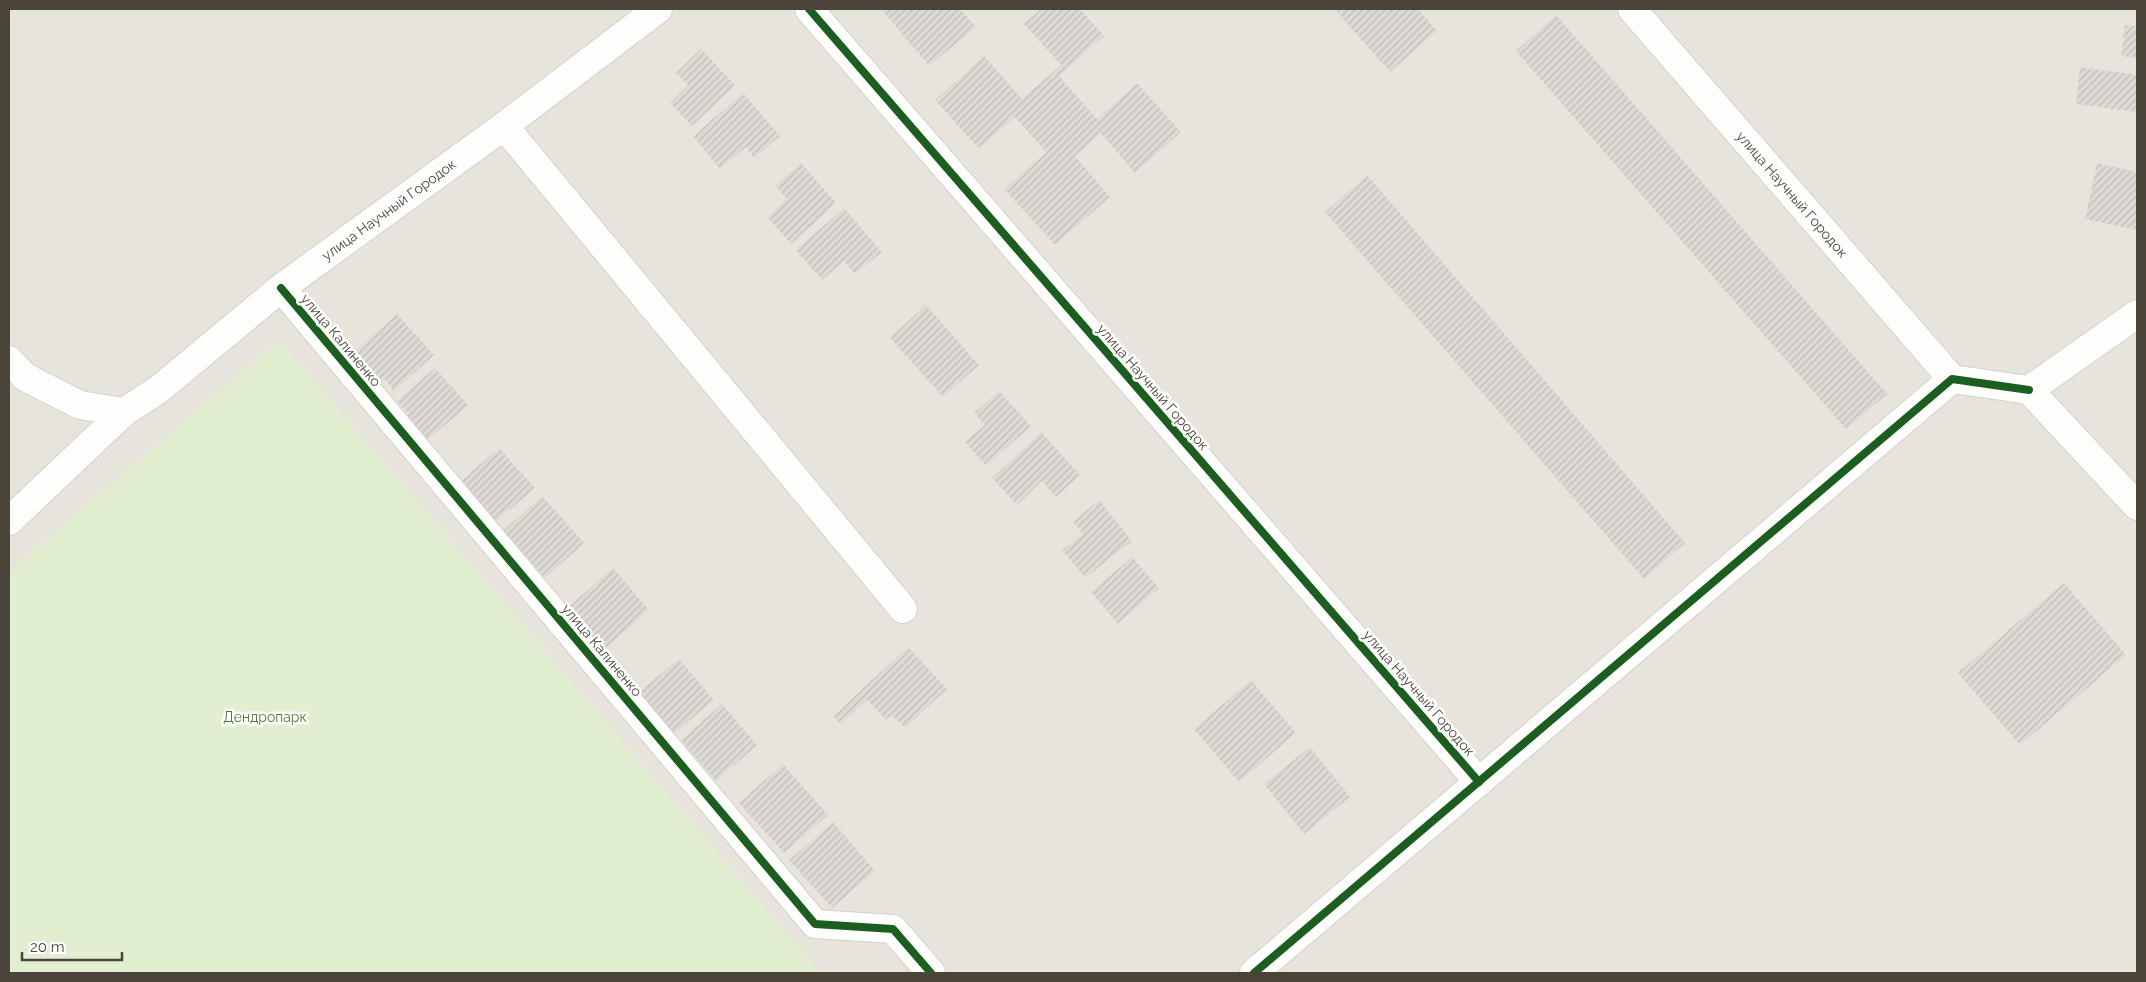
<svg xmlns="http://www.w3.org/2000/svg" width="2146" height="982" font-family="Raleway,sans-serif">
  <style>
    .residential { fill: #e7e4dc }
    .green { fill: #e1eecf }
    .building { fill: url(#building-hatch) }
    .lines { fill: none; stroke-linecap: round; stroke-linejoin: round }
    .minor-casing { stroke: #d2d0cb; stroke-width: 30 }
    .minor { stroke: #fdfdfc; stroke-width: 28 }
    .cycleway-casing { stroke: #fff; stroke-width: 11 }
    .cycleway { stroke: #1b5e20; stroke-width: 8 }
    .labels { text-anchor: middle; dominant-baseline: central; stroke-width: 5; stroke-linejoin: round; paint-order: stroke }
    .street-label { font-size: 14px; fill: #4b4439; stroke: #fff }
    .park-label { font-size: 14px; fill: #4a7f2a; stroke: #fff }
  </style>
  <defs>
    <pattern id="building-hatch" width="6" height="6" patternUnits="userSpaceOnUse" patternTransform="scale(1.25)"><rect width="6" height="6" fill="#dedbd6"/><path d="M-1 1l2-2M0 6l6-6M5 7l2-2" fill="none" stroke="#c0bdb8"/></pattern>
  </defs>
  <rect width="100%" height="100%" fill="#f4f2ee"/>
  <!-- residential -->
  <rect class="residential" x="9" y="9" width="2128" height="964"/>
  <!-- green -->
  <polygon class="green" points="279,341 820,973 9,973 9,572"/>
  <!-- building -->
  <g class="building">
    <polygon points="881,9 960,9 976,27 929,66"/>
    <polygon points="1041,9 1080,9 1104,36 1059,76 1097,119 1137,83 1181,132 1135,173 1101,133 1075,156 1110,197 1055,245 1004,189 1046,152 1015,117 979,149 935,100 984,56 1022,99 1061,65 1024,24"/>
    <polygon points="1334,9 1418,9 1437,31 1390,72"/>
    <polygon points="1556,15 1887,394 1846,429 1516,51"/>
    <polygon points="2125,25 2137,26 2137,58 2121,56"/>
    <polygon points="701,49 735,85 692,126 670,103 688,85 676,73"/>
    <polygon points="2080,67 2137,75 2137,112 2076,104"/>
    <polygon points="743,93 780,136 754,158 746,147 720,169 693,136"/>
    <polygon points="801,163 836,203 791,244 767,217 787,199 775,186"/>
    <polygon points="2097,163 2137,172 2137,230 2085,219"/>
    <polygon points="1367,175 1685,543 1644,579 1325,212"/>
    <polygon points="844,208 882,252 855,274 844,261 822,280 796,250"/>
    <polygon points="926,305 979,365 943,397 890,338"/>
    <polygon points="397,314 434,355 394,391 385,379 377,386 350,356"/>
    <polygon points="435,368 468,405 424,443 403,418 409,414 397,401"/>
    <polygon points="999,391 1031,426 986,466 965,442 985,425 974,413"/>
    <polygon points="1041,432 1080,475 1056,497 1042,481 1017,505 992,478"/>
    <polygon points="499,448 535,488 494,523 459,483"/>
    <polygon points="542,496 584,543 545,578 503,531"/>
    <polygon points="1099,500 1132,541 1085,578 1062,550 1083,534 1073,522"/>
    <polygon points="1132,557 1159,588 1118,624 1091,592"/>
    <polygon points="613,568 649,610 600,653 564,611"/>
    <polygon points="2064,583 2126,655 2020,745 1958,673"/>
    <polygon points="908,647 947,689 905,728 893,716 885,719 867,700 841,724 833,716"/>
    <polygon points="679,659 714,700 673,734 638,693"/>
    <polygon points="1251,680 1296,733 1239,782 1194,729"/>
    <polygon points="722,704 757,745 716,781 681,740"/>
    <polygon points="1310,747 1350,797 1304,834 1264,784"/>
    <polygon points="783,764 828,815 784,853 739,803"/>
    <polygon points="833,822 875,871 832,908 789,860"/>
  </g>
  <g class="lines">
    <defs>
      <g id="minor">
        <polyline points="809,9 1479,782"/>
        <path id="s1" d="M 1632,9 L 1952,379"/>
        <polyline points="504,126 903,609"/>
        <polyline points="281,288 815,924 893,929 931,973"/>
        <polyline points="9,360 25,377 80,405 124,412"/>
        <polyline points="2029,390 2137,506"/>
        <polyline points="2029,390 2137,314"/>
        <path id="s2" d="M 9,521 L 124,412 L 158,390 L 281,288 L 504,126 L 658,9"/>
        <polyline points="1254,973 1952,379 2029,390"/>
      </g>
    </defs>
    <!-- minor casing -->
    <use href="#minor" class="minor-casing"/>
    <!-- minor -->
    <use href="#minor" class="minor"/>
    <defs>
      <g id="cycleway">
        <polyline points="809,9 1479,782"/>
        <polyline points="281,288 815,924 893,929 931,973"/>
        <polyline points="1254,973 1952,379 2029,390"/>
      </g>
    </defs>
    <!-- cycleway casing -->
    <use href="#cycleway" class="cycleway-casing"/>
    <!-- cycleway -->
    <use href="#cycleway" class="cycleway"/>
  </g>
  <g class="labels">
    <!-- street labels -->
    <g class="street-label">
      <text stroke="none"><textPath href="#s1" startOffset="245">улица Научный Городок</textPath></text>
      <text stroke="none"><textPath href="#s2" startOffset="492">улица Научный Городок</textPath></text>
      <text transform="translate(341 340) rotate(50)">улица Калиненко</text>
      <text transform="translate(1153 387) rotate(49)">улица Научный Городок</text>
      <text transform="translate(602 650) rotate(50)">улица Калиненко</text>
      <text transform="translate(1419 693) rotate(49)">улица Научный Городок</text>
    </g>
    <!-- park labels -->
    <g class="park-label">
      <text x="265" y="717">Дендропарк</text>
    </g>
  </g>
  <!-- border -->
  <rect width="2146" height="982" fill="none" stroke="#4b4439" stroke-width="20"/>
  <!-- scale -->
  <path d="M22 952v8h100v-8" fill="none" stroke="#4b4439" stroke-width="2.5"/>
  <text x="30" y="952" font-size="15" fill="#4b4439" stroke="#ffffff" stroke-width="4" paint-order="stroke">20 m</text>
</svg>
